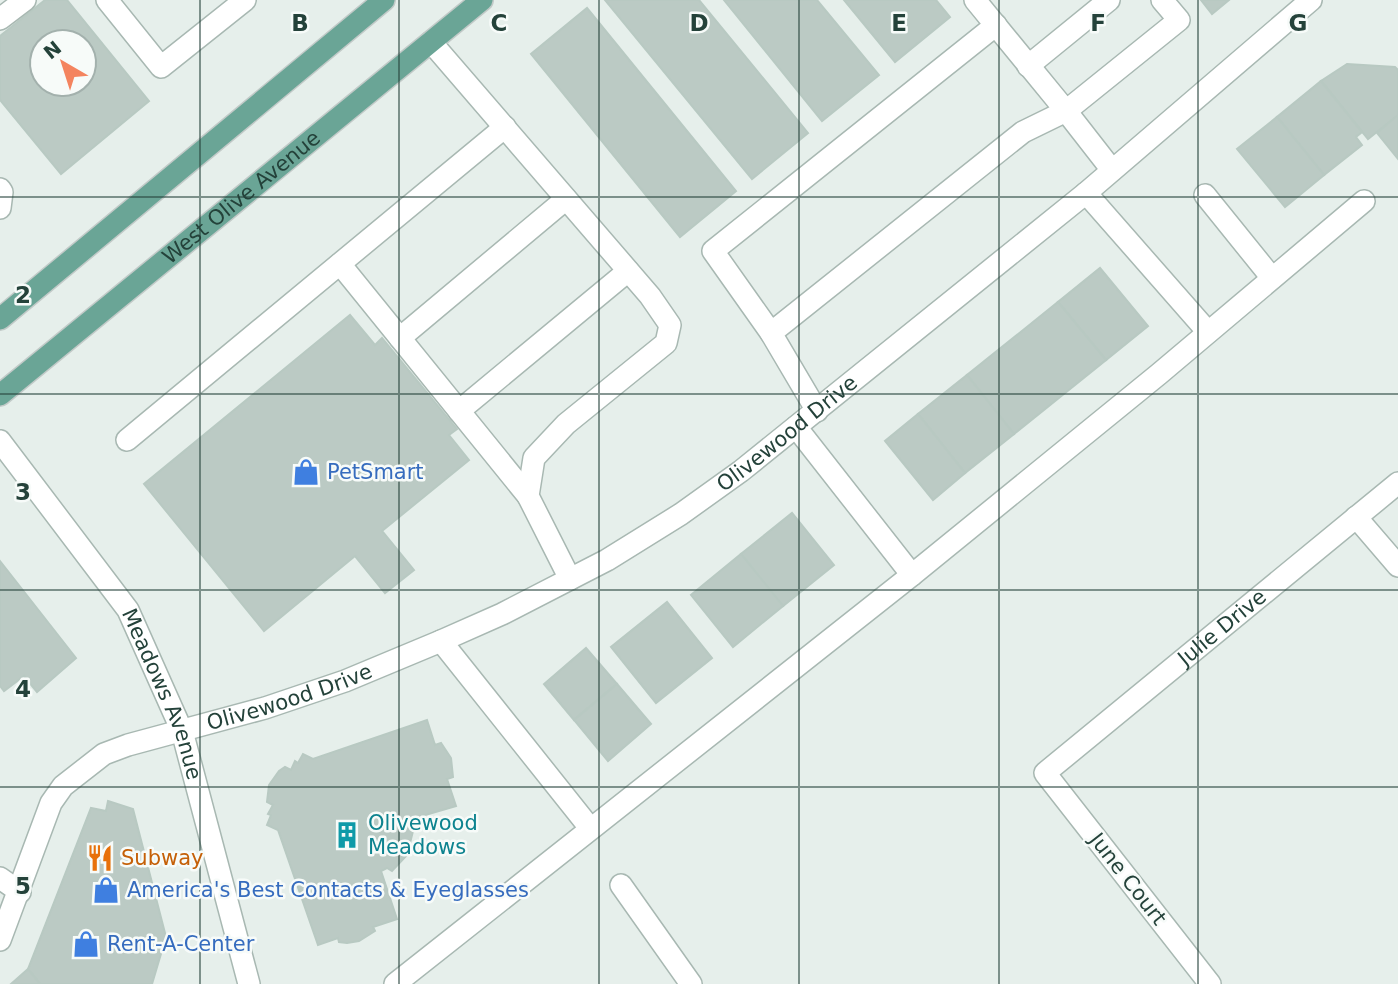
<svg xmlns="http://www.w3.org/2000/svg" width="1398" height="984" font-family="'DejaVu Sans',sans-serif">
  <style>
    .building { fill: #bbcac4; stroke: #b8c9c2; stroke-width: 2; fill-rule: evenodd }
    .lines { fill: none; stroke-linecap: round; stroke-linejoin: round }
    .minor-casing { stroke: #a8b8b2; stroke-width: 24 }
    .major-casing { stroke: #c2cac8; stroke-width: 24 }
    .minor { stroke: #fff; stroke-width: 21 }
    .major { stroke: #6aa596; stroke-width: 21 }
    .grid { fill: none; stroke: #24423a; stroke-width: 2; stroke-opacity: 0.55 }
    .labels { text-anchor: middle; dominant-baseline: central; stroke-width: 5; stroke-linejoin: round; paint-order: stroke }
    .street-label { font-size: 21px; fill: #24423a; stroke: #f7fbf9 }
    .shop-label { font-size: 21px; fill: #366cbe; stroke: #f7fbf9; text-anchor: start }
    .culture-label { font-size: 21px; fill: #0d838f; stroke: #f7fbf9; text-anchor: start }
    .food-label { font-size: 21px; fill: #c56008; stroke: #f7fbf9; text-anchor: start }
    .grid-label { font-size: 23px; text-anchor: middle; font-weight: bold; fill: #24423a; stroke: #f7fbf9; stroke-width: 5; stroke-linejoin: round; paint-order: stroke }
  </style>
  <rect width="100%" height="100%" fill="#e6efeb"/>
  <!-- building -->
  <g class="building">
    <path d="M 45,0 L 67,0 L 149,101 L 61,174 L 0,100 L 0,36 ZM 42,42 L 84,42 L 84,84 L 42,84 Z"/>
    <polygon points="605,0 699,0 808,133 752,179"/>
    <polygon points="724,0 817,0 879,75 822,121"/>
    <polygon points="844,0 936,0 950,17 895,62"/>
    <polygon points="1201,0 1229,0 1212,14"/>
    <polygon points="587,8 736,191 680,237 531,54"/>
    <polygon points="1347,64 1395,67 1398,70 1398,115 1368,139 1321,81"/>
    <polygon points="1321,81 1362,132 1356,137 1362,145 1324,175 1277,117"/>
    <polygon points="1398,115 1398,159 1377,133"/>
    <polygon points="1277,117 1324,175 1285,207 1237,149"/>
    <polygon points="1100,268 1148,326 1106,360 1058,302"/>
    <polygon points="1058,302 1106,360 1014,434 967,375"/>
    <polygon points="350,315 375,345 382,338 457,429 449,435 469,460 382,531 414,570 385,593 355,556 264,631 144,484"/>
    <polygon points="967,375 1014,434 965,473 918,414"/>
    <polygon points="918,414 965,473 933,500 885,441"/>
    <polygon points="792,513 834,565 783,606 741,554"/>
    <polygon points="741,554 783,606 733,647 691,595"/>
    <polygon points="0,561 76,658 37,692 24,676 4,691 0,686"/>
    <polygon points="667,602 712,658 656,703 611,647"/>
    <polygon points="586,648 617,684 574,720 544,684"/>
    <polygon points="617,684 651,724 608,761 574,720"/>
    <polygon points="427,720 435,745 441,743 451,758 453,777 447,779 456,806 408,820 413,831 407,855 392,871 387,868 381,871 397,919 373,927 375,931 359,941 347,943 339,942 338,938 318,945 278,830 267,825 271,815 268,814 273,805 267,802 269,785 279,771 285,767 291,770 295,761 298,763 303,754 313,759"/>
    <polygon points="108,801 133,809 166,937 152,984 40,984 28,969 91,808 106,811"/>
    <polygon points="28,969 40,984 11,984"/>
  </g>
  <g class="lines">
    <defs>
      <g id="minor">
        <polyline points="107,0 161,67 245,0"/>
        <polyline points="975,0 1066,111 1179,20 1162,0"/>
        <polyline points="0,19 25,0"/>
        <polyline points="431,42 650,296 670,325 666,343 566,424 534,458 528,496 570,579"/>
        <polyline points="1028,66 1109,0"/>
        <polyline points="0,189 2,192 0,208"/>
        <polyline points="1086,193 1208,332"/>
        <polyline points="1205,195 1272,278"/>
        <polyline points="340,264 528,496"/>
        <polyline points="771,333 713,251 996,25"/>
        <polyline points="400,338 566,199"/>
        <polyline points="459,411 628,271"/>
        <polyline points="817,411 771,333 1023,132 1066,111 1112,170"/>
        <polyline points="796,427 912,575"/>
        <polyline points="127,440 505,127"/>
        <path id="s1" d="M 0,441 L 128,610 L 182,731 L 249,984"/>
        <polyline points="1356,517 1398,566"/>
        <polyline points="441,641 590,828"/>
        <polyline points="0,878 20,892"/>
        <polyline points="621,885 691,984"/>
        <path id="s2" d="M 0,940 L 51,803 L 63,786 L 104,754 L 128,745 L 265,708 L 345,681 L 441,641 L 502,614 L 607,560 L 681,514 L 741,471 L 1086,193 L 1311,0"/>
        <polyline points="395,984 912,575 1159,374 1364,201"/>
        <path id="s3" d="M 1210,984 L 1045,773 L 1398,483"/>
      </g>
      <g id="major">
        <polyline points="0,319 384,0"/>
        <path id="s4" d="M 0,395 L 482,0"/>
      </g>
    </defs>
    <!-- minor casing -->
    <use href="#minor" class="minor-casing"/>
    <!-- major casing -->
    <use href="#major" class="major-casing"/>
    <!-- minor -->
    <use href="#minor" class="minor"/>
    <!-- major -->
    <use href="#major" class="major"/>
  </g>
  <!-- grid -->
  <path class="grid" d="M 200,0 L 200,984M 399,0 L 399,984M 599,0 L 599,984M 799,0 L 799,984M 999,0 L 999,984M 1198,0 L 1198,984M 0,197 L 1398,197M 0,394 L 1398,394M 0,590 L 1398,590M 0,787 L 1398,787"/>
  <!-- icons -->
  <defs>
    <symbol id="shop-bare" viewBox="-9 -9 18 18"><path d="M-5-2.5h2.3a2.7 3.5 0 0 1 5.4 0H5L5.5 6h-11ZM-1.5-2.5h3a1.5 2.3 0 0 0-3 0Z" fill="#3f7fe0" stroke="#f7fbf9" stroke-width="2.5" paint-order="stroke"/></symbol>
    <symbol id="building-bare" viewBox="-9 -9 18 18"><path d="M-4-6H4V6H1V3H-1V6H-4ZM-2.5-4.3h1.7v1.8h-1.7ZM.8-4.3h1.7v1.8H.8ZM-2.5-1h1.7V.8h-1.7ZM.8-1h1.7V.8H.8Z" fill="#0f9aa8" stroke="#f7fbf9" stroke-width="2.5" paint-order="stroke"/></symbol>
    <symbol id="restaurant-bare" viewBox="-9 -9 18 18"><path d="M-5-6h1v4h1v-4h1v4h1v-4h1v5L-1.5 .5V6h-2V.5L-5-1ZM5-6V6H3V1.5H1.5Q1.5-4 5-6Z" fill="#e8710a" stroke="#f7fbf9" stroke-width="2.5" paint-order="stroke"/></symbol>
  </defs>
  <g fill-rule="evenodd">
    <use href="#shop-bare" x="287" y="453" width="38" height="38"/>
    <use href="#building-bare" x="328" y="816" width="38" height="38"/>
    <use href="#restaurant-bare" x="81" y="839" width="38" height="38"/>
    <use href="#shop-bare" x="87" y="871" width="38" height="38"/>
    <use href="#shop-bare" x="67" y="925" width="38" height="38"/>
  </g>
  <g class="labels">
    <!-- street labels -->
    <g class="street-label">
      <text stroke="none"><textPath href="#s4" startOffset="312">West Olive Avenue</textPath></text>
      <text stroke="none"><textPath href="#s2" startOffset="980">Olivewood Drive</textPath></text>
      <text stroke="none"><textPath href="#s3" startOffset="497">Julie Drive</textPath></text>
      <text stroke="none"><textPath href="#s1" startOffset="303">Meadows Avenue</textPath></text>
      <text stroke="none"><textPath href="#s2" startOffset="413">Olivewood Drive</textPath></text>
      <text transform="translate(1128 879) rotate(52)">June Court</text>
    </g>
    <!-- shop labels -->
    <g class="shop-label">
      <text x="327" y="472">PetSmart</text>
      <text x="127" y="890">America's Best Contacts &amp; Eyeglasses</text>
      <text x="107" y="944">Rent-A-Center</text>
    </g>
    <!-- culture labels -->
    <g class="culture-label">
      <text x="368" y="823">Olivewood<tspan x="368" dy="24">Meadows</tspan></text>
    </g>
    <!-- food labels -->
    <g class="food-label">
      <text x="121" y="858">Subway</text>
    </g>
  </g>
  <g class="grid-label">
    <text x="300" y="31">B</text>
    <text x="499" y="31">C</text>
    <text x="699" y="31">D</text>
    <text x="899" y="31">E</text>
    <text x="1098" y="31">F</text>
    <text x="1298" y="31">G</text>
    <text x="23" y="303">2</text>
    <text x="23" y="500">3</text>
    <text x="23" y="697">4</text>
    <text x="23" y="894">5</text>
  </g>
  <!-- north arrow -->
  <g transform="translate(63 63) rotate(321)"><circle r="33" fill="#f7fbf9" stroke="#a3b1ad" stroke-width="2"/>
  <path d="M0-5L12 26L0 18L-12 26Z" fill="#f4845f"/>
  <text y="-10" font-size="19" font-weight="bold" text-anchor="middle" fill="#24423a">N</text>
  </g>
</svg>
